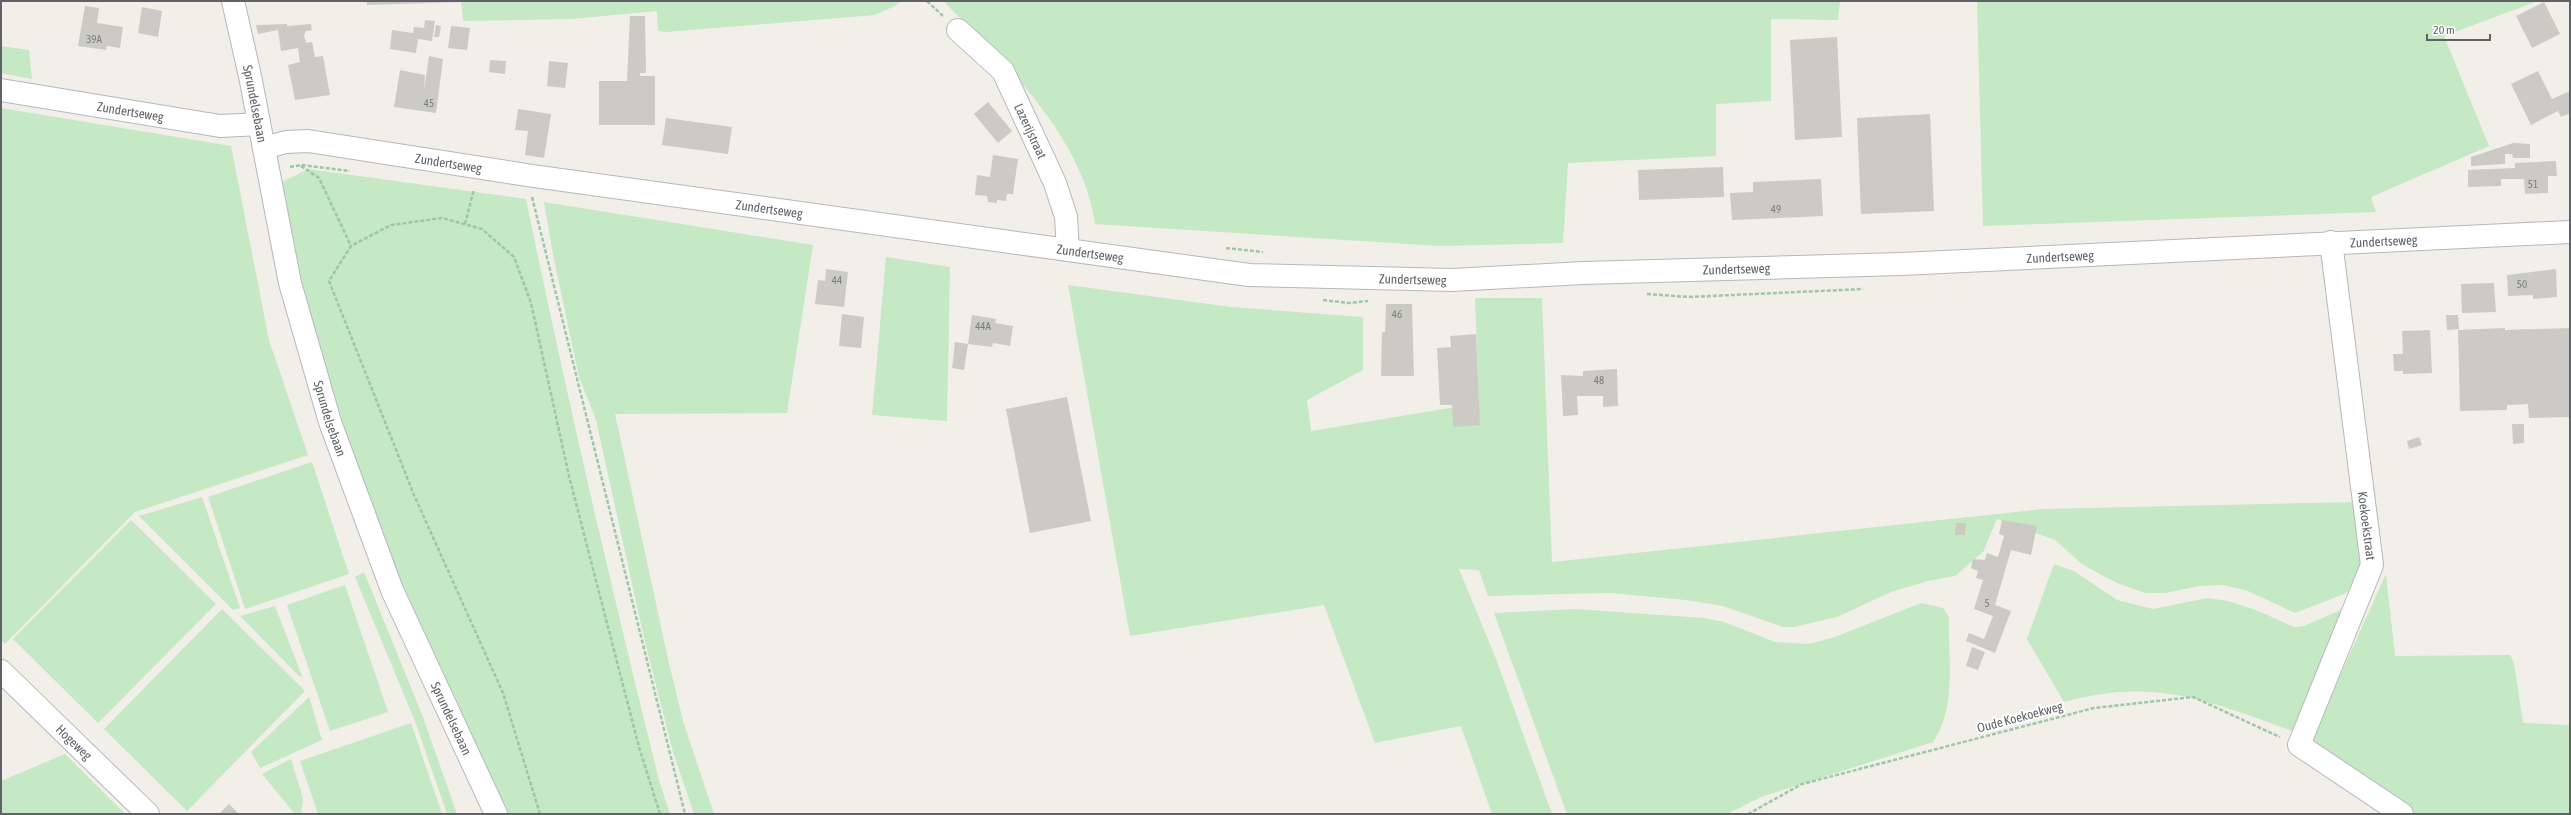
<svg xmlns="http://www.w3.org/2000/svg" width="2571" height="815" font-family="'Asap Condensed',sans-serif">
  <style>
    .green { fill: #c5e8c5 }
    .building { fill: #cccac5 }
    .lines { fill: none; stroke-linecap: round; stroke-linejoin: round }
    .minor-casing { stroke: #b5b8bc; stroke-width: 24 }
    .tertiary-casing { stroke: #b5b8bc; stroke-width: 24 }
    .path { stroke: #9cc7a9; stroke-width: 2.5; stroke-dasharray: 4 2; stroke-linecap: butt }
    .minor { stroke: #fff; stroke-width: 22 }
    .tertiary { stroke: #fff; stroke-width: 22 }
    .labels { text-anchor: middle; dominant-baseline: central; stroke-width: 4; stroke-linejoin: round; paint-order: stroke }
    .number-label { font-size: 11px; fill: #7a7d7f }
    .street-label { font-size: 13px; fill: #5f6368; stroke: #fff }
  </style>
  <rect width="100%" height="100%" fill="#f1efe8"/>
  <!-- green -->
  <g class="green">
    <polygon points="461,1 900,1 895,6 875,15 666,32 658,31 657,11 571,19 463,21"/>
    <path d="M 943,1 L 1840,1 L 1838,20 L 1771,19 L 1771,101 L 1716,104 L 1716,156 L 1568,163 L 1563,243 L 1439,246 L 1095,224 C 1083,136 1003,61 943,1 Z"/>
    <polygon points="1977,1 2538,1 2444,36 2489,146 2371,197 2376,212 1983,226"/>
    <polygon points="1,46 29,50 32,79 1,73"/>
    <polygon points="1,108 231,146 269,340 308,455 135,512 5,644 1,640"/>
    <path d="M 308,169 L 526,199 C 566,394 611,587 659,780 L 670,814 L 495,814 L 376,527 L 308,311 L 282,182 Z"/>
    <polygon points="544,202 813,245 787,413 615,414 668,659 683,721 714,814 694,814 673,752 644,638 596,420 579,377 554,260"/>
    <polygon points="886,257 950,267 947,421 872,415"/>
    <polygon points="1068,285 1231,307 1363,317 1363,370 1307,400 1311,431 1479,403 1475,298 1542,298 1552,562 2043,509 2355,502 2362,567 2358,584 2344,594 2295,613 2248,591 2223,585 2200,586 2165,593 2145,593 2117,583 2083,565 2055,540 1997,519 1983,552 1955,576 1928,581 1891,592 1837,617 1794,627 1783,627 1723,606 1686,600 1610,593 1488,596 1479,570 1459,569 1496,659 1552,814 1492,814 1461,726 1375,743 1324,605 1130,636"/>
    <polygon points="312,462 349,574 245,609 208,497"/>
    <polygon points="202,497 240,608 233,610 139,516"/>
    <polygon points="131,520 216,604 98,723 13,639"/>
    <path d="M 2054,564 L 2074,571 L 2117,600 L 2153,609 L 2207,598 L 2228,601 L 2256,610 L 2294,627 L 2304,626 L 2350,606 L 2293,731 C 2207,701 2156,677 2064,702 L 2027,639 Z"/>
    <polygon points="364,572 423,717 457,814 447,814 415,721 355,577"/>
    <polygon points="2386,574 2395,656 2510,655 2514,663 2523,723 2570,725 2570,814 2416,814 2352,767 2310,742"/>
    <polygon points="345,585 388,712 330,731 287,605"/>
    <path d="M 1921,603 L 1943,608 L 1949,617 C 1948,658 1957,707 1933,742 L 1761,797 L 1727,814 L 1567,814 L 1494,613 L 1575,609 L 1704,618 L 1724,622 L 1775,642 L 1809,644 L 1835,637 Z"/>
    <polygon points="275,606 302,676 300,677 240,616"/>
    <polygon points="222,609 305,691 187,811 104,729"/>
    <polygon points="309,697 322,740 260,768 251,752"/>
    <polygon points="411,723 442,814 318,814 300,761"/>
    <polygon points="65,754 125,814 1,814 1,781"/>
    <polygon points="291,759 303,798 301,814 295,814 262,774"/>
  </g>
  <!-- building -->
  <g class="building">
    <polygon points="367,1 461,1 461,2 367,5"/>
    <polygon points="2544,2 2560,34 2532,48 2516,16"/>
    <polygon points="85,6 99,8 97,23 123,27 120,48 107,46 106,50 78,46"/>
    <polygon points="142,7 162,11 158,37 138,33"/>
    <polygon points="630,16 645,16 646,73 640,73 640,76 655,76 655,125 599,125 599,81 627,81"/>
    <polygon points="425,20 435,21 432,41 418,39 416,53 390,49 392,30 413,33 414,27 424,28"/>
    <polygon points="287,24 287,26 311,24 312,30 306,31 304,35 306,43 312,42 315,57 323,56 330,95 295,100 288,65 300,62 298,48 281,51 278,30 258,34 256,25"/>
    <polygon points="436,25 441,26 439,37 434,37"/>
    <polygon points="451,26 470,28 467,50 448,48"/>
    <polygon points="1837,37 1842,137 1795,140 1790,40"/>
    <polygon points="429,56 443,59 436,113 394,107 400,70 425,75 424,91"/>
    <polygon points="490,60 506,61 505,74 489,72"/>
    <polygon points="549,61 568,63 565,88 547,86"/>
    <polygon points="2538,71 2552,99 2570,91 2570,113 2561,117 2558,111 2531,125 2511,84"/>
    <polygon points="988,102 1012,131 998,143 974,114"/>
    <polygon points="518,109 551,114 544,158 525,155 528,131 515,130"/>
    <polygon points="1930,114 1934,211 1861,214 1857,118"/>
    <polygon points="666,118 732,127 728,154 662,145"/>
    <polygon points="2513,143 2530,144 2530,158 2513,158 2512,154 2505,154 2505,164 2471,166 2471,157"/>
    <polygon points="993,155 1018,159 1013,194 1007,194 1006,201 997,200 997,203 988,202 987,196 975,195 977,175 990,177"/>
    <polygon points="2556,161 2557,176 2548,176 2548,193 2525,194 2524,179 2501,179 2501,186 2468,187 2468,170 2515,168 2515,163"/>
    <polygon points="1723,167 1724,197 1639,200 1638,170"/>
    <polygon points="1821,179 1823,216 1732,220 1730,193 1753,192 1753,182"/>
    <polygon points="826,269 848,272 844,307 815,304 818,280 825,281"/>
    <polygon points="2556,269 2557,297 2533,299 2533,295 2508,296 2507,275"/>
    <polygon points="2494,283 2496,312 2462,313 2461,284"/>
    <polygon points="1386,304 1412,304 1414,376 1381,376 1382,332 1385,332"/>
    <polygon points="842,314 864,317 861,348 839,346"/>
    <polygon points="972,315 996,319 995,323 1013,326 1010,346 993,343 992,347 968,344"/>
    <polygon points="2446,315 2458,315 2459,329 2447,330"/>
    <polygon points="2505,328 2505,330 2570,328 2570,417 2529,418 2528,404 2507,405 2507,410 2460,411 2458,330"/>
    <polygon points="2430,330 2432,373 2403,374 2403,371 2394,371 2393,354 2403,354 2402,331"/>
    <polygon points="1476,334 1480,425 1453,427 1452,405 1440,405 1437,348 1451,347 1450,336"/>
    <polygon points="955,342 968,344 964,370 952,368"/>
    <polygon points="1617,369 1618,406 1603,407 1603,396 1577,396 1578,415 1563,416 1561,375 1583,376 1583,371"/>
    <polygon points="1067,397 1091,521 1030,533 1006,409"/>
    <polygon points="2512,424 2524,424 2524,443 2513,444"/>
    <polygon points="2419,437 2422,445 2409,449 2407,441"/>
    <polygon points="2002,520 2037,526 2031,555 2011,550 1995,605 2011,611 1995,653 1966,641 1969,633 1984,639 1993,616 1974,609 1983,580 1976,578 1978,571 1971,568 1973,559 1985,560 1987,553 1998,557 2004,536 1999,534"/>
    <polygon points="1956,523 1966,523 1965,535 1955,535"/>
    <polygon points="1972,647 1985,652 1978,670 1966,666"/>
    <polygon points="229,804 239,814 219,814"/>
  </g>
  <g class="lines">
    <defs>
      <g id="minor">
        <path id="s1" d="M 958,30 L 1003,71 L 1055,183 L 1066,217 L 1068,250"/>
        <path id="s2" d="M 1,90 L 220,126 L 259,124"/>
        <path id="s3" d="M 2331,242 L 2372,565 L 2299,745 L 2402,814"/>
        <path id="s4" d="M 1,671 L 148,814"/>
      </g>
      <g id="tertiary">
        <path id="s5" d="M 233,1 L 250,76 L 290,283 L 330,422 L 392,590 L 496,814"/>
        <path id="s6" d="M 264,148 L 286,142 L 308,141 L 533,176 L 1249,275 L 1452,280 L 1583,273 L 1901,264 L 2570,232"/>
      </g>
    </defs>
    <!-- minor casing -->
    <use href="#minor" class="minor-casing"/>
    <!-- tertiary casing -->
    <use href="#tertiary" class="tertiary-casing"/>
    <!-- path -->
    <g class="path">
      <polyline points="927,1 943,16"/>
      <polyline points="301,166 319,178 351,246"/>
      <polyline points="290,167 301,165 350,171"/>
      <polyline points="532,197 685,814"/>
      <polyline points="465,224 474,189"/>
      <polyline points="1226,248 1263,252"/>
      <polyline points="1647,294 1689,297 1863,289"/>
      <polyline points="1323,300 1349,303 1368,301"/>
      <polyline points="540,814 503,693 414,495 329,281 351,246 391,225 442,218 482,229 514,257 531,303 569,476 639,747 660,814"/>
      <polyline points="1748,814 1802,784 2094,708 2193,697 2280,737"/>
    </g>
    <!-- minor -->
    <use href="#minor" class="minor"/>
    <!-- tertiary -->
    <use href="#tertiary" class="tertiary"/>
  </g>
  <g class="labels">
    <!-- number labels -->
    <g class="number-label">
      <text x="94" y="39">39A</text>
      <text x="429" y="103">45</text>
      <text x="2533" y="184">51</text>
      <text x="1776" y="209">49</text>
      <text x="837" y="280">44</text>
      <text x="2522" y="284">50</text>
      <text x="1397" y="314">46</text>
      <text x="983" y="326">44A</text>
      <text x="1599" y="380">48</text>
      <text x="1987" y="603">5</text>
    </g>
    <!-- street labels -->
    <g class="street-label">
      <text stroke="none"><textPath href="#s5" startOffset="105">Sprundelsebaan</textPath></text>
      <text stroke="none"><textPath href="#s2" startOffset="131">Zundertseweg</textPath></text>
      <text stroke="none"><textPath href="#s1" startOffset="127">Lazerijstraat</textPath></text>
      <text stroke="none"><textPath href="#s6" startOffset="187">Zundertseweg</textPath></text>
      <text stroke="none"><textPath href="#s6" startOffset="511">Zundertseweg</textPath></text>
      <text stroke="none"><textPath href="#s6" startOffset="2131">Zundertseweg</textPath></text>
      <text stroke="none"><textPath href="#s6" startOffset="835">Zundertseweg</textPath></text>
      <text stroke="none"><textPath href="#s6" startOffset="1807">Zundertseweg</textPath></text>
      <text stroke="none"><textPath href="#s6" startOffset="1483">Zundertseweg</textPath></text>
      <text stroke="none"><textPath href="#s6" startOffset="1159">Zundertseweg</textPath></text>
      <text stroke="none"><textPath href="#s5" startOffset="429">Sprundelsebaan</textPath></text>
      <text stroke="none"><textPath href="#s3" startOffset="286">Koekoekstraat</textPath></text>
      <text transform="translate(2020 717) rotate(-15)">Oude Koekoekweg</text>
      <text stroke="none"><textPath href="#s5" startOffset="753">Sprundelsebaan</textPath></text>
      <text stroke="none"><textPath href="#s4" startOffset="102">Hogeweg</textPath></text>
    </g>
  </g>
  <!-- border -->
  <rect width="2571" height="815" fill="none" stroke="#5f6368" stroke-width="4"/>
  <!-- scale -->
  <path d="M2427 34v6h63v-6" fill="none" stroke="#5f6368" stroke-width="2"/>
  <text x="2433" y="34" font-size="12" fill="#5f6368" stroke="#ffffff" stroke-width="3" paint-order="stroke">20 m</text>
</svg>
